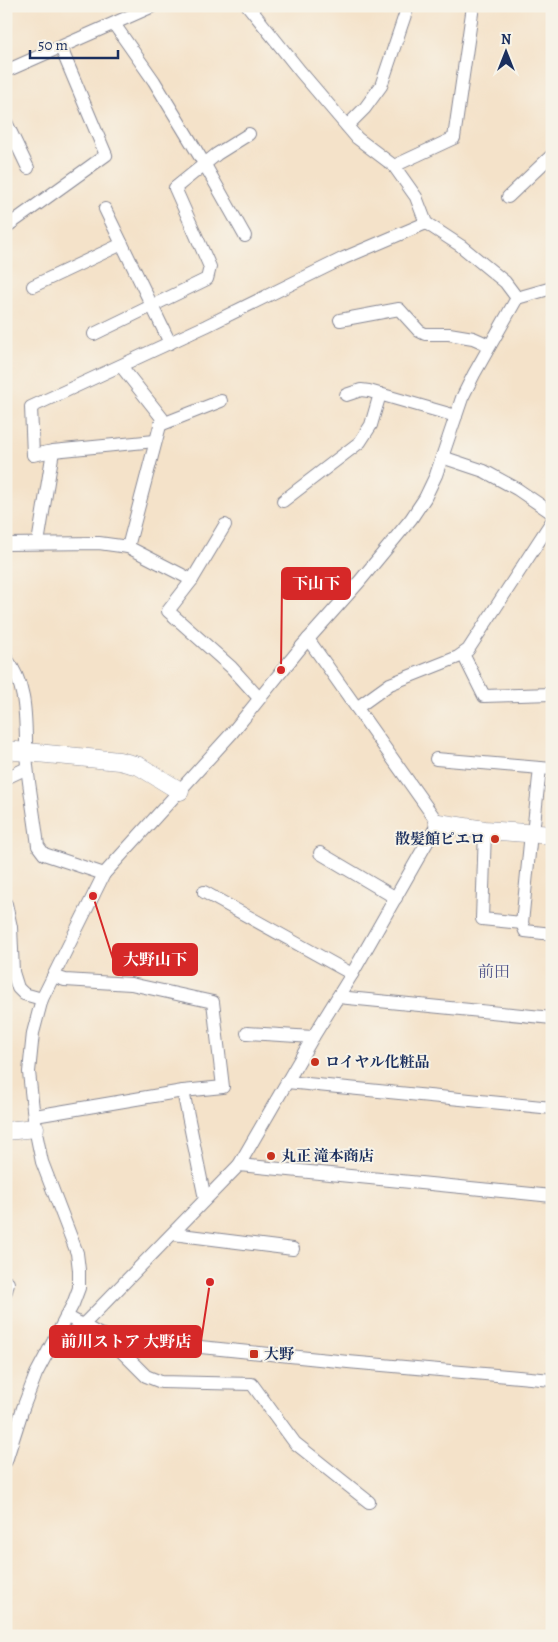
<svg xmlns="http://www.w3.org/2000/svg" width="558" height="1642" font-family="Alegreya,'Noto Serif JP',serif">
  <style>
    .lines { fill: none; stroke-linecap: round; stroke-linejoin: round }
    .street-casing { stroke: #888894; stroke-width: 14 }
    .secondary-casing { stroke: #888894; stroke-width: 19 }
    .street { stroke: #fff; stroke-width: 12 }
    .secondary { stroke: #fff; stroke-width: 18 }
    .poi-dot { fill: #c8321e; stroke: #f7f3e8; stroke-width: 2 }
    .labels { text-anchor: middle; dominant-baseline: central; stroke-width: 4; stroke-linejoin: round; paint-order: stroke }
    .poi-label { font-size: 15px; font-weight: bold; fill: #1b2f5e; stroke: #f7f3e8; text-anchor: start }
    .neighbourhood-label { font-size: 16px; fill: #55598d; stroke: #f7f3e8 }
    .leader { fill: none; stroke: #d62828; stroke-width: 2 }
    .callout-dot { fill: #d62828; stroke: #f7f3e8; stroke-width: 2 }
    .callout { fill: #d62828; stroke: #d62828; stroke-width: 2 }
    .callout-label { font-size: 16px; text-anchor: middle; font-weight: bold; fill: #fff }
  </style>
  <rect width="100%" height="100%" fill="#f7f3e8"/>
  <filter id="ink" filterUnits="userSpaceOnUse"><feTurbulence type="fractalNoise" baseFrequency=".02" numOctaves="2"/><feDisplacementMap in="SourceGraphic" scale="10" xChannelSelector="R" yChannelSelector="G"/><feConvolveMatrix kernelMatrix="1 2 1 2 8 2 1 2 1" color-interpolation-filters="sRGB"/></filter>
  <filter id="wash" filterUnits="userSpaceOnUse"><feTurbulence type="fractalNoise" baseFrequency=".0096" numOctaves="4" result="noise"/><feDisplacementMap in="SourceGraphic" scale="20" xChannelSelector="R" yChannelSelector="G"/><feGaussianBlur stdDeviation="1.12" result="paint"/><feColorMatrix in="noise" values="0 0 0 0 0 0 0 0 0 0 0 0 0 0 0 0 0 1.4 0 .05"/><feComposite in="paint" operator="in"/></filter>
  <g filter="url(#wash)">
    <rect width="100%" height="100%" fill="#f4e2c9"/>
  </g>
  <g filter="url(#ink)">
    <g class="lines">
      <defs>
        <g id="street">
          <polyline points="248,6 300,71 357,138 394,166 416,197 426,223 461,246 505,282 517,298"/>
          <polyline points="114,24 154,81 205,165 245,236"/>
          <polyline points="6,71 153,6"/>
          <polyline points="6,122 28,168"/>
          <polyline points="347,126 365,108 381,86 408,6"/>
          <polyline points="394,166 454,138 473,6"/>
          <polyline points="508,197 552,155"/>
          <polyline points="105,209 170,343"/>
          <polyline points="6,227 106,155 61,48"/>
          <polyline points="33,286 122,244"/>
          <polyline points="340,320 399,309 419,331 425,334 449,334 473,338 489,345"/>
          <polyline points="94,334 207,279 210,267 175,188 217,154 249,134"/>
          <polyline points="121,366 162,418 128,547"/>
          <polyline points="346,395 361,390 369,391 456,416"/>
          <polyline points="160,425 221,401"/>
          <polyline points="53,451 155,441"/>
          <polyline points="442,457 484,471 517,489 552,513"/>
          <polyline points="283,501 360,442 371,425 380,394"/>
          <polyline points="38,543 53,451 33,455 31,407 206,326 344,258 426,223"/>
          <polyline points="6,544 99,543 128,547 192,580 168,611 231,667 259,698"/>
          <polyline points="192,580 225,525"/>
          <polyline points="463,654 484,696 552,694"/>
          <path d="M 6,658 C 31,690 24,729 27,766 C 30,793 35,820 38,846 L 44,854 L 104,874"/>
          <polyline points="358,707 390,684 458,657 468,650 552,521"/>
          <polyline points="436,759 552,769"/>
          <polyline points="6,778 27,768"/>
          <polyline points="485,830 482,919 522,923"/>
          <polyline points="531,833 522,923 525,931 552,934"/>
          <polyline points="533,833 540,768"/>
          <polyline points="320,853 396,898"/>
          <polyline points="204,892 352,974"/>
          <polyline points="6,904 11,927 13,972 18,988 24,994 42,999"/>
          <polyline points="53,976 65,980 131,984 213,1002 223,1087 183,1091"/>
          <polyline points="338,997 552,1018"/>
          <polyline points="247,1033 313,1037"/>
          <polyline points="287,1082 552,1108"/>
          <polyline points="35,1116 183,1091 205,1199"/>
          <polyline points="239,1165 552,1196"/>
          <polyline points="173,1234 293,1249"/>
          <polyline points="6,1283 8,1283 6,1291"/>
          <polyline points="66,1316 99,1334 112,1338 348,1362 552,1380"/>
          <polyline points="83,1325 239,1165 313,1037 352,974 438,823 308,639"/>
          <polyline points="112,1338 123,1353 146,1376 161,1382 252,1384 295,1443 369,1502"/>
          <polyline points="6,1461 23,1408 36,1374 73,1304 79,1288 79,1270 77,1253 42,1162 35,1128 29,1072 33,1033 42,999 104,874 231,734 302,646 359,582 411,519 425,498 436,475 462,398 474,374 517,298 552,288"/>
        </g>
        <g id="secondary">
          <polyline points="6,750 119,761 139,766 180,791"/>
          <polyline points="438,823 485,830 552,835"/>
          <polyline points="6,1131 35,1128"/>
        </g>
      </defs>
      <!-- street casing -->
      <use href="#street" class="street-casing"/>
      <!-- secondary casing -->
      <use href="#secondary" class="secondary-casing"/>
      <!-- street -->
      <use href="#street" class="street"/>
      <!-- secondary -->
      <use href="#secondary" class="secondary"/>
    </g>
  </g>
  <!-- markers -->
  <g class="poi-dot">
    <circle cx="495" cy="839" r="5"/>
    <circle cx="315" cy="1062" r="5"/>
    <circle cx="271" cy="1156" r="5"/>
    <rect x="249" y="1349" width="10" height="10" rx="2.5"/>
  </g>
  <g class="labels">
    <!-- poi labels -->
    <g class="poi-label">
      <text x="485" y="839" text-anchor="end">散髪館ピエロ</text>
      <text x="325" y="1062">ロイヤル化粧品</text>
      <text x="281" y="1156">丸正 滝本商店</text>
      <text x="264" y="1354">大野</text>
    </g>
    <!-- neighbourhood labels -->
    <g class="neighbourhood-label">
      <text x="494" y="972">前田</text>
    </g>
  </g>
  <!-- callouts -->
  <path class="leader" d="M281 670L282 583M93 896L113 959M210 1282L201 1341"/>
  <g class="callout-dot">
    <circle cx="281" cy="670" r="5"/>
    <circle cx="93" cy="896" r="5"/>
    <circle cx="210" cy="1282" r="5"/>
  </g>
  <g class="callout">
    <rect x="282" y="568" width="68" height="31" rx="5"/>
    <rect x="113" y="944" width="84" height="31" rx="5"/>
    <rect x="50" y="1326" width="151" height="31" rx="5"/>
  </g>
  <g class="callout-label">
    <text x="316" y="589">下山下</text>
    <text x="155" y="965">大野山下</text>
    <text x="126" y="1347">前川ストア 大野店</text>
  </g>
  <!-- margin -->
  <rect width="558" height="1642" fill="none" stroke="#f7f3e8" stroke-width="25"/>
  <!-- north arrow -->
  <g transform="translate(506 52)" stroke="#f7f3e8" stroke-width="4" paint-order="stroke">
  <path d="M0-4L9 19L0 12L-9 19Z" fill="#1b2f5e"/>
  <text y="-8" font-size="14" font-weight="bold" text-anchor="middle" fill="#1b2f5e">N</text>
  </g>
  <!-- scale -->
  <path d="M30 50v8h88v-8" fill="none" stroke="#1b2f5e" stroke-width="2.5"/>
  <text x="38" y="50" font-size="15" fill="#1b2f5e" stroke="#f7f3e8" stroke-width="4" paint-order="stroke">50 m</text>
</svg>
